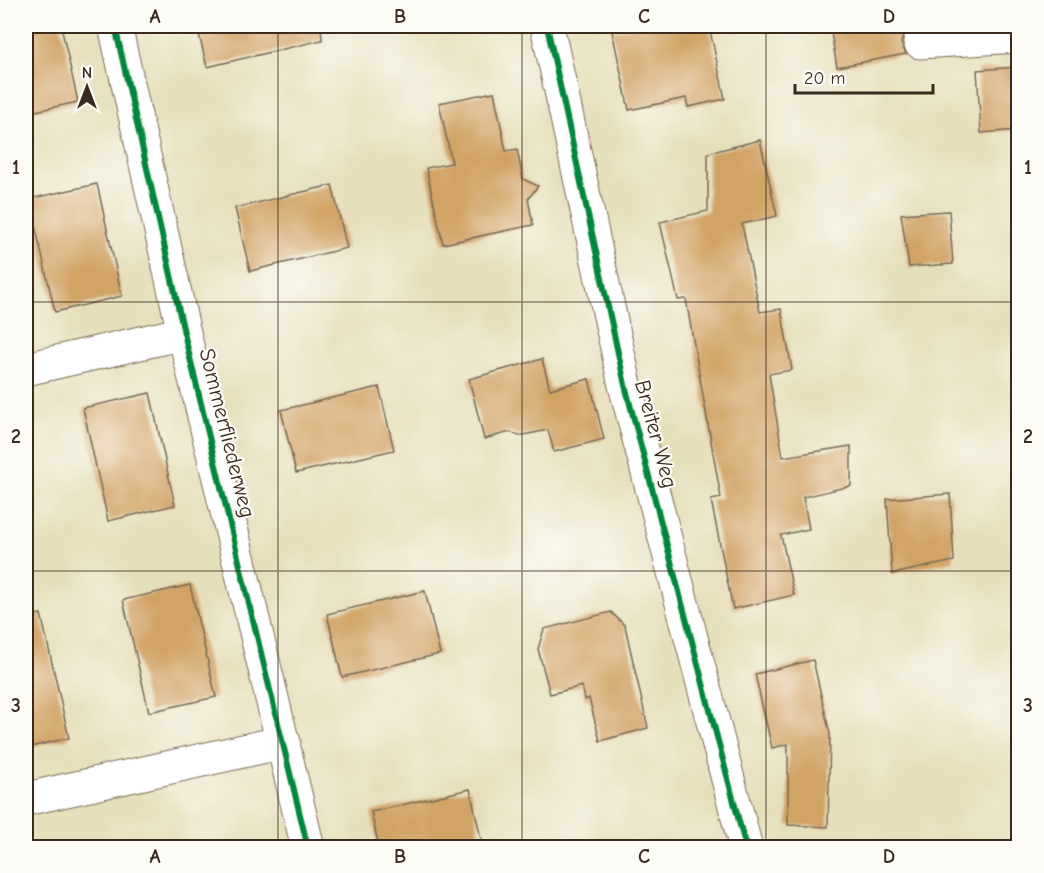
<svg xmlns="http://www.w3.org/2000/svg" width="1044" height="873" font-family="'Comic Neue',sans-serif">
  <style>
    .building { fill: #d1a365 }
    .lines { fill: none; stroke-linecap: round; stroke-linejoin: round }
    .minor-casing { stroke: #776955; stroke-width: 35 }
    .minor { stroke: #fff; stroke-width: 33 }
    .cycleway-casing { stroke: #fdfcf7; stroke-width: 10 }
    .cycleway { stroke: #00873e; stroke-width: 6 }
    .grid { fill: none; stroke: #3b2a1e; stroke-width: 1.5; stroke-opacity: 0.55 }
    .labels { text-anchor: middle; dominant-baseline: central; stroke-width: 4.5; stroke-linejoin: round; paint-order: stroke }
    .street-label { font-size: 22px; fill: #3b2a1e; stroke: #fdfcf7 }
    .neatline { fill: none; stroke: #3b2a1e; stroke-width: 2 }
    .grid-label { font-size: 20px; text-anchor: middle; font-weight: bold; fill: #3b2a1e }
  </style>
  <rect width="100%" height="100%" fill="#fdfcf7"/>
  <filter id="ink" filterUnits="userSpaceOnUse"><feTurbulence type="fractalNoise" baseFrequency=".0167" numOctaves="2"/><feDisplacementMap in="SourceGraphic" scale="12" xChannelSelector="R" yChannelSelector="G"/><feConvolveMatrix kernelMatrix="1 2 1 2 8 2 1 2 1" color-interpolation-filters="sRGB"/></filter>
  <filter id="wash" filterUnits="userSpaceOnUse"><feTurbulence type="fractalNoise" baseFrequency=".008" numOctaves="4" result="noise"/><feDisplacementMap in="SourceGraphic" scale="24" xChannelSelector="R" yChannelSelector="G"/><feGaussianBlur stdDeviation="1.35" result="paint"/><feColorMatrix in="noise" values="0 0 0 0 0 0 0 0 0 0 0 0 0 0 0 0 0 1.4 0 .05"/><feComposite in="paint" operator="in"/></filter>
  <g filter="url(#wash)">
    <rect width="100%" height="100%" fill="#e6dfbb"/>
    <g id="blocks">
      <!-- building -->
      <g class="building">
        <polygon points="26,26 61,26 78,102 26,113"/>
        <polygon points="197,26 321,26 322,40 207,67"/>
        <polygon points="637,26 709,26 725,99 688,107 686,98 629,110 612,31"/>
        <polygon points="830,26 912,26 904,33 901,43 906,54 837,67"/>
        <polygon points="1018,67 1018,130 981,133 977,70"/>
        <polygon points="494,92 506,151 517,149 523,179 538,186 528,199 533,225 443,244 426,168 452,163 439,103"/>
        <polygon points="760,140 777,216 742,224 760,312 781,309 792,370 769,374 783,457 851,446 851,486 803,497 809,529 781,535 794,595 733,609 711,500 721,498 686,299 678,300 660,222 708,211 708,153"/>
        <polygon points="97,184 122,296 55,312 29,199"/>
        <polygon points="332,185 347,248 250,271 235,208"/>
        <polygon points="949,211 953,264 909,267 901,214"/>
        <polygon points="542,359 550,389 589,379 604,439 554,452 548,430 519,436 510,432 484,439 469,379"/>
        <polygon points="379,387 394,450 296,473 281,410"/>
        <polygon points="150,393 175,505 108,521 83,408"/>
        <polygon points="950,494 954,561 892,574 887,499"/>
        <polygon points="190,585 216,697 149,712 123,600"/>
        <polygon points="425,591 440,654 342,677 327,614"/>
        <polygon points="611,612 625,626 648,728 600,741 589,698 585,700 582,686 550,694 538,649 544,629"/>
        <polygon points="41,614 69,738 26,748 26,616"/>
        <polygon points="813,660 830,734 828,827 788,825 788,744 772,748 755,674"/>
        <polygon points="470,789 483,848 379,848 371,812"/>
      </g>
    </g>
  </g>
  <g filter="url(#ink)">
    <use href="#blocks" fill-opacity="0" stroke="#776955" stroke-width="1.5"/>
    <g class="lines">
      <defs>
        <g id="minor">
          <polyline points="115,26 184,333 308,848"/>
          <polyline points="547,26 625,385 746,848"/>
          <polyline points="920,42 1018,36"/>
          <polyline points="26,369 184,333"/>
          <polyline points="26,799 284,742"/>
        </g>
      </defs>
      <!-- minor casing -->
      <use href="#minor" class="minor-casing"/>
      <!-- minor -->
      <use href="#minor" class="minor"/>
      <defs>
        <g id="cycleway">
          <polyline points="115,26 184,333 308,848"/>
          <polyline points="547,26 625,385 746,848"/>
        </g>
      </defs>
      <!-- cycleway casing -->
      <use href="#cycleway" class="cycleway-casing"/>
      <!-- cycleway -->
      <use href="#cycleway" class="cycleway"/>
    </g>
  </g>
  <!-- grid -->
  <path class="grid" d="M 278,26 L 278,848M 522,26 L 522,848M 766,26 L 766,848M 26,302 L 1018,302M 26,571 L 1018,571"/>
  <g class="labels">
    <!-- street labels -->
    <g class="street-label">
      <text transform="translate(227 433) rotate(76)">Sommerfliederweg</text>
      <text transform="translate(656 434) rotate(75)">Breiter Weg</text>
    </g>
  </g>
  <!-- margin -->
  <rect width="1044" height="873" fill="none" stroke="#fdfcf7" stroke-width="66"/>
  <!-- north arrow -->
  <g transform="translate(87 87)" stroke="#fdfcf7" stroke-width="4.5" paint-order="stroke">
  <path d="M0-4.5L10 22L0 15L-10 22Z" fill="#3b2a1e"/>
  <text y="-9" font-size="16" font-weight="bold" text-anchor="middle" fill="#3b2a1e">N</text>
  </g>
  <!-- scale -->
  <path d="M795 84v9h138v-9" fill="none" stroke="#3b2a1e" stroke-width="3"/>
  <text x="804" y="84" font-size="18" fill="#3b2a1e" stroke="#fdfcf7" stroke-width="4.5" paint-order="stroke">20 m</text>
  <rect x="33" y="33" width="978" height="807" class="neatline"/>
  <g class="grid-label">
    <text x="155" y="23">A</text>
    <text x="400" y="23">B</text>
    <text x="644" y="23">C</text>
    <text x="889" y="23">D</text>
    <text x="16" y="174">1</text>
    <text x="1028" y="174">1</text>
    <text x="16" y="443">2</text>
    <text x="1028" y="443">2</text>
    <text x="16" y="712">3</text>
    <text x="1028" y="712">3</text>
    <text x="155" y="863">A</text>
    <text x="400" y="863">B</text>
    <text x="644" y="863">C</text>
    <text x="889" y="863">D</text>
  </g>
</svg>
